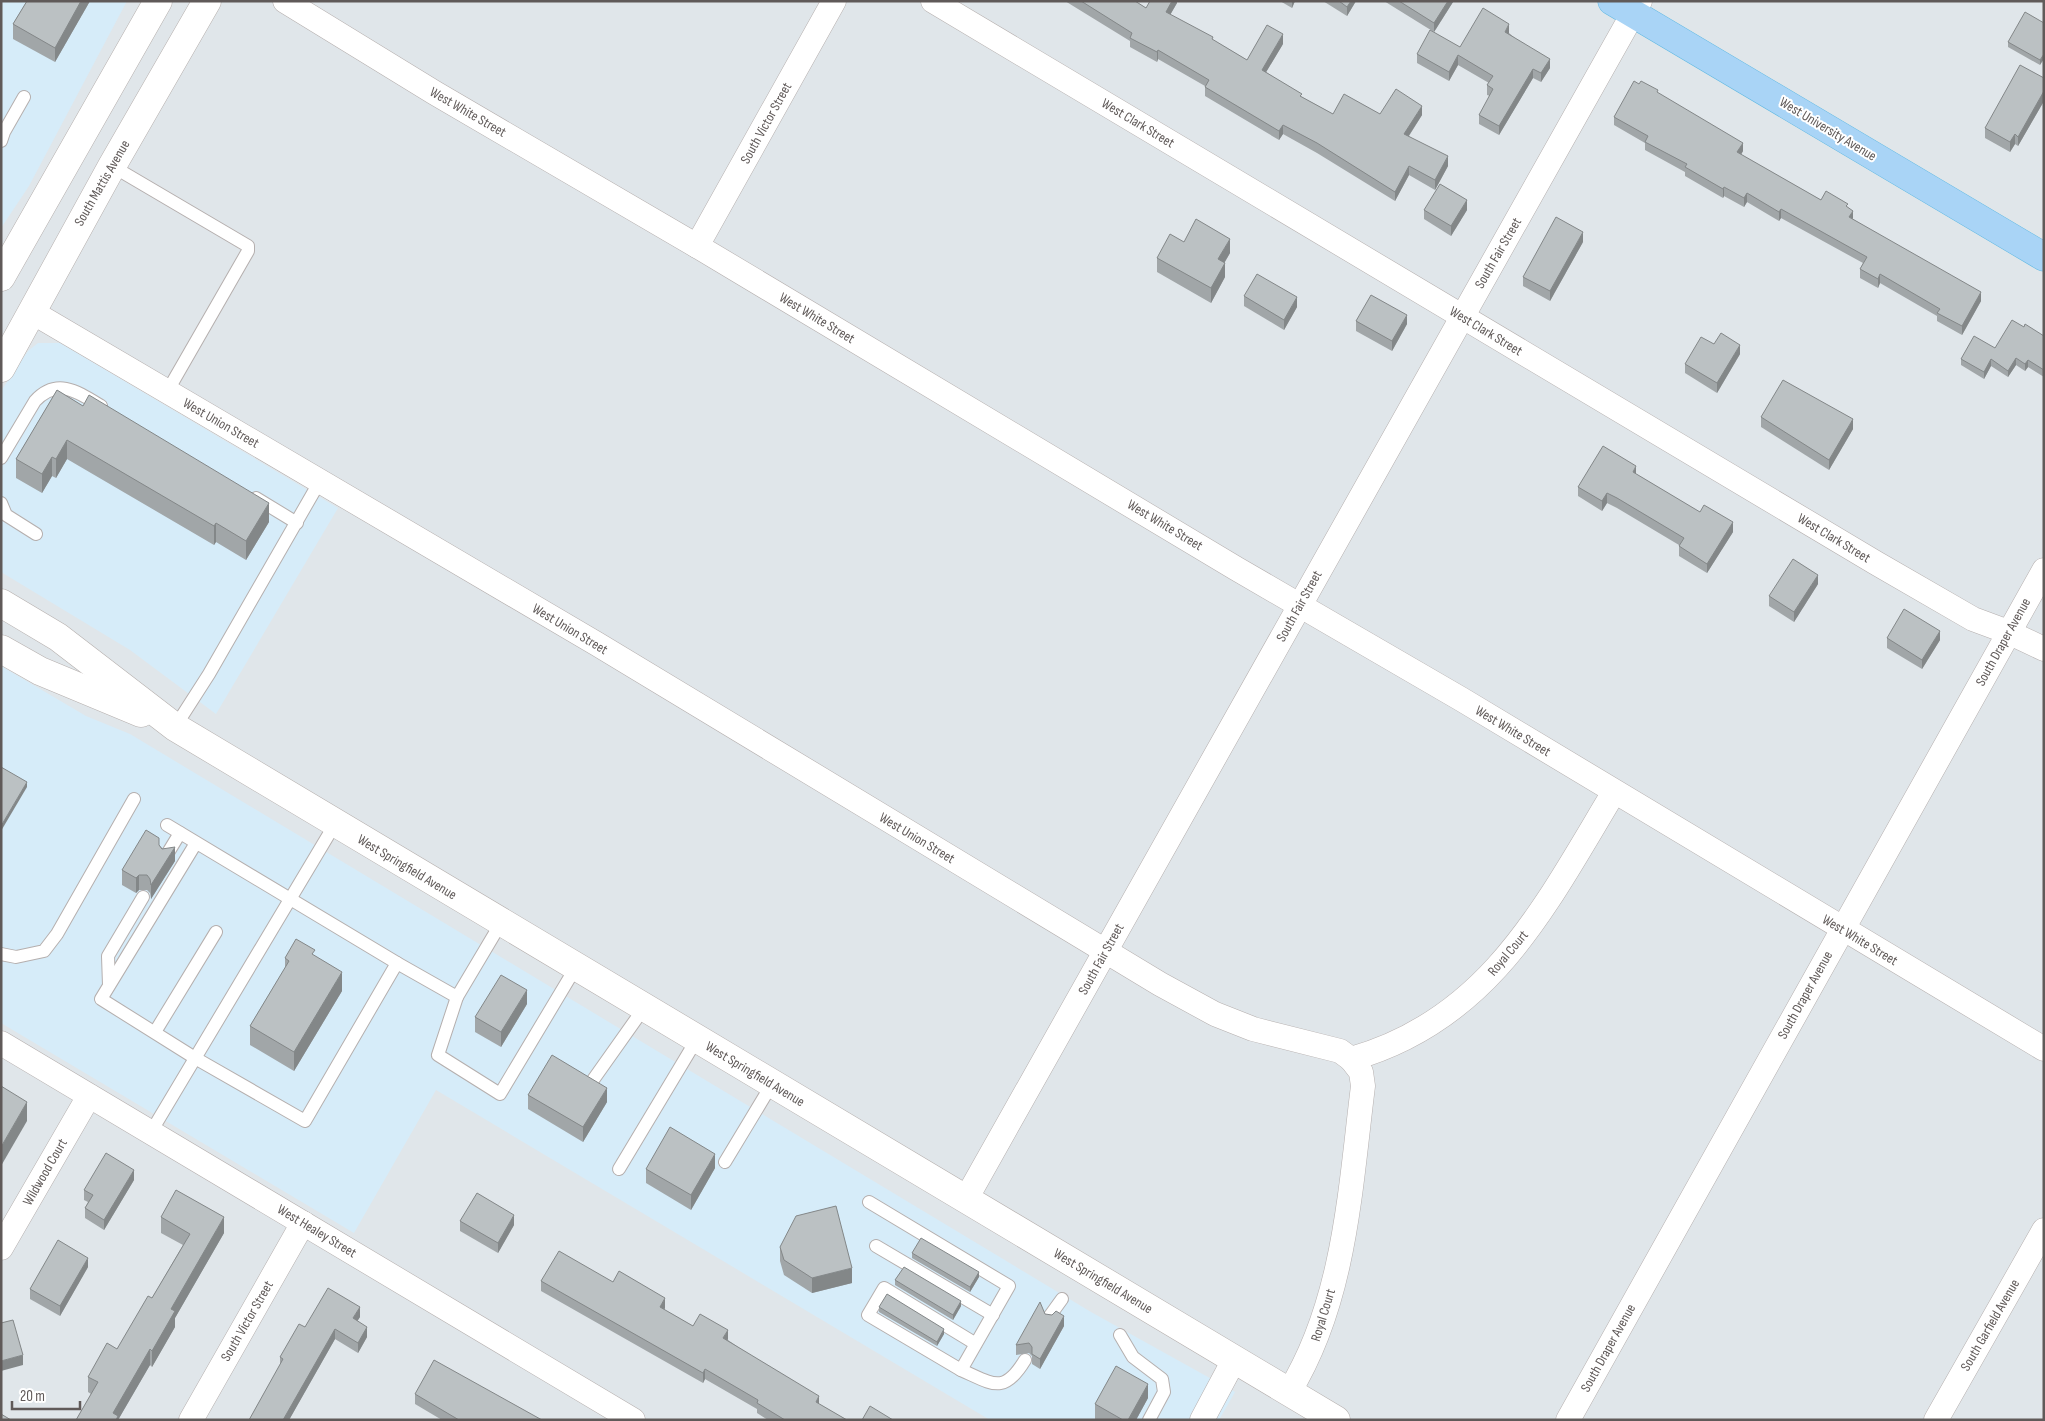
<svg xmlns="http://www.w3.org/2000/svg" width="2045" height="1421" font-family="'Sofia Sans Condensed',sans-serif">
  <style>
    .commercial { fill: #d6ecf9 }
    .lines { fill: none; stroke-linecap: round; stroke-linejoin: round }
    .service-casing { stroke: #b5afae; stroke-width: 14 }
    .minor-casing { stroke: #b5afae; stroke-width: 25 }
    .secondary-casing { stroke: #b5afad; stroke-width: 29 }
    .primary-casing { stroke: #61b9e2; stroke-width: 29 }
    .service { stroke: #fff; stroke-width: 12 }
    .minor { stroke: #fff; stroke-width: 24 }
    .secondary { stroke: #fff; stroke-width: 28 }
    .primary { stroke: #a9d4f6; stroke-width: 28 }
    .wall { fill: #a1a6a8 }
    .shaded-wall { fill: #838788 }
    .building { fill: #bbc1c3; stroke: #838788 }
    .labels { text-anchor: middle; dominant-baseline: central; stroke-width: 4; stroke-linejoin: round; paint-order: stroke }
    .street-label { font-size: 14px; fill: #605a59; stroke: #fff }
  </style>
  <rect width="100%" height="100%" fill="#e0e6ea"/>
  <!-- commercial -->
  <g class="commercial">
    <polygon points="1,1 127,1 29,186 1,228"/>
    <polygon points="38,343 60,343 338,508 216,714 130,650 1,572 1,391 28,351"/>
    <polygon points="1,666 86,716 130,734 1091,1312 1235,1392 1219,1420 990,1420 436,1090 354,1233 1,1023"/>
  </g>
  <g class="lines">
    <defs>
      <g id="service">
        <polyline points="1,141 4,132 24,97"/>
        <polyline points="112,166 248,246 248,251 167,392"/>
        <path d="M 1,458 L 35,401 C 57,377 78,392 101,406"/>
        <polyline points="256,498 297,523"/>
        <polyline points="1,503 6,515 36,534"/>
        <polyline points="175,727 209,674 320,481"/>
        <polyline points="167,825 397,963 305,1121 195,1058 101,999 196,843"/>
        <polyline points="166,856 180,833"/>
        <polyline points="1,954 16,957 44,951 57,934 134,799"/>
        <polyline points="397,963 457,997 501,923"/>
        <polyline points="109,985 108,956 143,897"/>
        <polyline points="457,997 438,1055 500,1094 576,967"/>
        <polyline points="155,1032 216,932"/>
        <polyline points="593,1080 644,1008"/>
        <polyline points="151,1132 335,824"/>
        <polyline points="725,1162 772,1084"/>
        <polyline points="619,1169 697,1039"/>
        <polyline points="869,1202 1009,1286 961,1370 868,1315 884,1288 976,1344"/>
        <polyline points="876,1246 993,1315"/>
        <polyline points="1049,1317 1062,1299"/>
        <polyline points="1120,1335 1133,1357 1162,1379 1164,1392 1149,1420"/>
        <path d="M 961,1370 C 993,1384 1004,1395 1025,1360"/>
      </g>
      <g id="minor">
        <polyline points="285,1 435,93 697,246 1237,569 1461,699 2044,1049"/>
        <polyline points="933,1 1876,563 1973,619 2008,632 2044,649"/>
        <polyline points="697,246 834,1"/>
        <path d="M 32,312 L 597,644 L 1160,984 L 1215,1014 L 1253,1029 L 1340,1051 L 1351,1059 C 1490,1020 1545,906 1614,792"/>
        <polyline points="1,1043 633,1420"/>
        <polyline points="966,1199 1640,1"/>
        <polyline points="1,1248 89,1096"/>
        <path d="M 1289,1392 C 1345,1301 1350,1190 1363,1086 L 1361,1072 L 1351,1059"/>
        <polyline points="191,1420 303,1223"/>
        <polyline points="1202,1420 1234,1360"/>
        <polyline points="1568,1420 2044,570"/>
        <polyline points="1936,1420 2044,1230"/>
      </g>
      <g id="secondary">
        <polyline points="1,277 158,1"/>
        <polyline points="1,368 112,166 207,1"/>
        <polyline points="1,603 58,637 175,727 1336,1420"/>
        <polyline points="1,649 40,671 141,713"/>
      </g>
      <polyline id="primary" points="1612,1 2044,257"/>
    </defs>
    <!-- service casing -->
    <use href="#service" class="service-casing"/>
    <!-- minor casing -->
    <use href="#minor" class="minor-casing"/>
    <!-- secondary casing -->
    <use href="#secondary" class="secondary-casing"/>
    <!-- primary casing -->
    <use href="#primary" class="primary-casing"/>
    <!-- service -->
    <use href="#service" class="service"/>
    <!-- minor -->
    <use href="#minor" class="minor"/>
    <!-- secondary -->
    <use href="#secondary" class="secondary"/>
    <!-- primary -->
    <use href="#primary" class="primary"/>
  </g>
  <!-- wall -->
  <g class="wall">
    <polygon points="27,1 90,1 55,62 13,39 13,24"/>
    <polygon points="1065,1 1135,1 1146,8 1177,1 1177,3 1170,15 1247,60 1283,44 1266,72 1302,97 1333,114 1422,115 1409,136 1448,166 1435,190 1409,175 1395,201 1317,153 1283,134 1279,140 1205,96 1205,86 1158,59 1157,62 1130,47 1130,41"/>
    <polygon points="1280,1 1295,1 1292,8"/>
    <polygon points="1323,1 1356,1 1347,16"/>
    <polygon points="1384,1 1453,1 1453,2 1434,32"/>
    <polygon points="2044,23 2040,65 2008,47 2008,42"/>
    <polygon points="1509,33 1550,68 1541,82 1533,78 1499,135 1479,124 1479,115 1490,96 1487,95 1487,85 1489,83 1458,65 1449,81 1417,63 1417,54 1460,47"/>
    <polygon points="2044,78 2044,101 2018,146 2015,144 2010,152 1985,138 1985,128"/>
    <polygon points="1639,84 1658,93 1743,151 1741,155 1821,200 1848,207 1853,219 1981,301 1962,335 1937,321 1937,316 1880,283 1878,288 1860,278 1860,269 1863,263 1781,218 1779,221 1747,202 1744,207 1724,196 1723,198 1685,176 1685,172 1645,150 1645,143 1614,125 1614,117"/>
    <polygon points="1424,210 1467,210 1451,236 1424,219"/>
    <polygon points="1184,242 1230,253 1225,262 1225,277 1211,303 1157,272 1157,258"/>
    <polygon points="1583,242 1550,301 1523,286 1523,277"/>
    <polygon points="1244,296 1297,307 1284,330 1244,306"/>
    <polygon points="1356,321 1407,324 1392,351 1356,331"/>
    <polygon points="2024,327 2044,336 2044,377 2028,367 2025,371 2016,365 2008,377 1991,366 1984,379 1961,365 1961,359 1995,348"/>
    <polygon points="1740,354 1717,393 1685,373 1685,364"/>
    <polygon points="57,390 269,522 246,560 216,542 214,545 67,459 56,478 52,476 42,493 16,478 16,459"/>
    <polygon points="1761,417 1853,429 1829,470 1761,427"/>
    <polygon points="1636,474 1733,532 1707,573 1679,556 1679,545 1617,508 1607,503 1602,511 1578,496 1578,487"/>
    <polygon points="1818,584 1794,622 1769,606 1769,596"/>
    <polygon points="1887,638 1940,640 1922,669 1887,648"/>
    <polygon points="159,845 175,861 151,899 150,893 147,890 139,890 136,893 122,885 122,870"/>
    <polygon points="315,956 342,991 294,1071 250,1045 250,1026 285,968 285,958"/>
    <polygon points="527,1004 501,1047 475,1032 475,1017"/>
    <polygon points="528,1095 607,1102 583,1142 528,1109"/>
    <polygon points="715,1168 691,1210 646,1183 646,1169"/>
    <polygon points="134,1180 104,1230 85,1218 85,1208 88,1202 84,1200 84,1190"/>
    <polygon points="161,1217 224,1233 175,1318 175,1327 152,1367 150,1365 118,1420 76,1420 91,1394 88,1392 88,1377 117,1349 152,1298 183,1245 161,1233"/>
    <polygon points="460,1221 514,1225 498,1253 460,1231"/>
    <polygon points="780,1247 852,1283 812,1293 784,1275 780,1261"/>
    <polygon points="912,1253 979,1277 970,1292 912,1258"/>
    <polygon points="88,1267 60,1316 30,1299 30,1289"/>
    <polygon points="895,1280 961,1306 953,1320 895,1285"/>
    <polygon points="541,1281 613,1282 665,1308 664,1310 693,1326 728,1339 728,1340 819,1404 847,1420 768,1420 757,1413 757,1409 705,1379 703,1383 541,1291"/>
    <polygon points="879,1307 944,1334 937,1346 879,1312"/>
    <polygon points="1045,1314 1064,1326 1040,1369 1032,1364 1032,1356 1029,1353 1016,1355 1016,1345"/>
    <polygon points="360,1317 357,1321 367,1337 358,1353 335,1339 289,1420 249,1420 280,1365 280,1357 305,1327"/>
    <polygon points="415,1394 542,1420 442,1420 415,1404"/>
    <polygon points="1148,1398 1136,1420 1097,1420 1095,1419 1095,1404"/>
  </g>
  <!-- shaded-wall -->
  <g class="shaded-wall">
    <polygon points="81,1 90,1 55,62 55,48"/>
    <polygon points="1172,1 1177,1 1177,3 1166,22 1166,12"/>
    <polygon points="1292,1 1295,1 1292,8"/>
    <polygon points="1351,1 1356,1 1347,16 1347,7"/>
    <polygon points="1448,1 1453,1 1453,2 1434,32 1434,23"/>
    <polygon points="1509,24 1509,33 1505,41 1505,32"/>
    <polygon points="1283,34 1283,44 1262,79 1262,70"/>
    <polygon points="1158,50 1158,59 1157,62 1157,52"/>
    <polygon points="2044,54 2044,59 2040,65 2040,60"/>
    <polygon points="1458,55 1458,65 1449,81 1449,72"/>
    <polygon points="1550,59 1550,68 1541,82 1541,73"/>
    <polygon points="1533,69 1533,78 1499,135 1499,126"/>
    <polygon points="2044,91 2044,101 2018,146 2018,137"/>
    <polygon points="1422,106 1422,115 1404,143 1404,134"/>
    <polygon points="1283,125 1283,134 1279,140 1279,131"/>
    <polygon points="2015,134 2015,144 2010,152 2010,142"/>
    <polygon points="1743,143 1743,151 1737,161 1737,152"/>
    <polygon points="1448,156 1448,166 1435,190 1435,180"/>
    <polygon points="1409,166 1409,175 1395,201 1395,192"/>
    <polygon points="1724,187 1724,196 1723,198 1723,189"/>
    <polygon points="1747,193 1747,202 1744,207 1744,198"/>
    <polygon points="1467,200 1467,210 1451,236 1451,226"/>
    <polygon points="1781,209 1781,218 1779,221 1779,212"/>
    <polygon points="1853,211 1853,219 1849,217"/>
    <polygon points="1583,232 1583,242 1550,301 1550,291"/>
    <polygon points="1230,239 1230,253 1218,273 1218,259"/>
    <polygon points="1225,263 1225,277 1211,303 1211,288"/>
    <polygon points="1880,274 1880,283 1878,288 1878,279"/>
    <polygon points="1981,292 1981,301 1962,335 1962,326"/>
    <polygon points="1297,297 1297,307 1284,330 1284,320"/>
    <polygon points="1407,315 1407,324 1392,351 1392,341"/>
    <polygon points="1740,345 1740,354 1717,393 1717,383"/>
    <polygon points="2016,358 2016,365 2008,377 2008,371"/>
    <polygon points="1991,359 1991,366 1984,379 1984,372"/>
    <polygon points="2028,360 2028,367 2025,371 2025,364"/>
    <polygon points="1853,419 1853,429 1829,470 1829,460"/>
    <polygon points="67,440 67,459 56,478 56,459"/>
    <polygon points="52,457 52,476 42,493 42,474"/>
    <polygon points="1636,466 1636,476 1633,472"/>
    <polygon points="1607,493 1607,503 1602,511 1602,501"/>
    <polygon points="269,503 269,522 246,560 246,541"/>
    <polygon points="1733,522 1733,532 1707,573 1707,564"/>
    <polygon points="216,523 216,542 214,545 214,526"/>
    <polygon points="1818,575 1818,584 1794,622 1794,612"/>
    <polygon points="1940,631 1940,640 1922,669 1922,660"/>
    <polygon points="27,782 27,787 1,831 1,826"/>
    <polygon points="175,847 175,861 151,899 151,885"/>
    <polygon points="139,875 139,890 136,893 136,878"/>
    <polygon points="342,972 342,991 294,1071 294,1052"/>
    <polygon points="527,990 527,1004 501,1047 501,1032"/>
    <polygon points="607,1088 607,1102 583,1142 583,1127"/>
    <polygon points="27,1102 27,1121 1,1166 1,1147"/>
    <polygon points="715,1154 715,1168 691,1210 691,1195"/>
    <polygon points="134,1170 134,1180 104,1230 104,1220"/>
    <polygon points="514,1215 514,1225 498,1253 498,1243"/>
    <polygon points="224,1217 224,1233 175,1318 175,1327 152,1367 152,1351 171,1309"/>
    <polygon points="88,1258 88,1267 60,1316 60,1306"/>
    <polygon points="852,1268 852,1283 812,1293 812,1278"/>
    <polygon points="979,1272 979,1277 970,1292 970,1287"/>
    <polygon points="665,1298 665,1308 660,1317 660,1307"/>
    <polygon points="961,1301 961,1306 953,1320 953,1315"/>
    <polygon points="360,1307 360,1317 353,1328 353,1318"/>
    <polygon points="1064,1316 1064,1326 1040,1369 1040,1359"/>
    <polygon points="367,1327 367,1337 358,1353 358,1343"/>
    <polygon points="335,1329 335,1339 289,1420 283,1420"/>
    <polygon points="944,1329 944,1334 937,1346 937,1342"/>
    <polygon points="728,1330 728,1339 723,1347 723,1338"/>
    <polygon points="150,1349 150,1365 118,1420 113,1420 113,1413"/>
    <polygon points="23,1355 23,1365 1,1371 1,1361"/>
    <polygon points="705,1369 705,1379 703,1383 703,1373"/>
    <polygon points="1148,1384 1148,1398 1136,1420 1128,1420"/>
    <polygon points="819,1396 819,1405 816,1402"/>
  </g>
  <!-- building -->
  <g class="building">
    <polygon points="27,1 81,1 55,48 13,24"/>
    <polygon points="1081,1 1135,1 1146,8 1150,1 1172,1 1166,12 1213,37 1212,39 1247,60 1267,25 1283,34 1262,70 1302,94 1300,96 1333,114 1344,94 1380,114 1396,89 1422,106 1404,134 1448,156 1435,180 1409,166 1395,192 1317,143 1283,125 1279,131 1205,87 1209,80 1158,50 1157,52 1130,38 1132,33"/>
    <polygon points="1339,1 1351,1 1347,7"/>
    <polygon points="1399,1 1448,1 1434,23"/>
    <polygon points="1483,8 1509,24 1505,32 1550,59 1541,73 1533,69 1499,126 1479,115 1493,89 1487,85 1493,76 1458,55 1449,72 1417,54 1430,30 1460,47"/>
    <polygon points="2025,12 2044,23 2044,54 2040,60 2008,42"/>
    <polygon points="2020,65 2044,78 2044,91 2018,137 2015,134 2010,142 1985,128"/>
    <polygon points="1634,81 1639,84 1641,81 1658,90 1657,92 1743,143 1737,152 1821,200 1826,191 1848,204 1846,206 1853,211 1849,217 1981,292 1962,326 1937,313 1940,309 1880,274 1878,279 1860,269 1867,257 1781,209 1779,212 1747,193 1744,198 1724,187 1723,189 1685,167 1687,164 1645,142 1648,136 1614,117"/>
    <polygon points="1440,184 1467,200 1451,226 1424,210"/>
    <polygon points="1556,217 1583,232 1550,291 1523,277"/>
    <polygon points="1196,219 1230,239 1218,259 1225,263 1211,288 1157,258 1170,234 1184,242"/>
    <polygon points="1257,274 1297,297 1284,320 1244,296"/>
    <polygon points="1371,295 1407,315 1392,341 1356,321"/>
    <polygon points="2012,320 2024,327 2025,324 2044,336 2044,370 2028,360 2025,364 2016,358 2008,371 1991,359 1984,372 1961,359 1974,336 1995,348"/>
    <polygon points="1721,333 1740,345 1717,383 1685,364 1701,337 1714,344"/>
    <polygon points="1783,380 1853,419 1829,460 1761,417"/>
    <polygon points="57,390 83,406 89,395 269,503 246,541 216,523 214,526 67,440 56,459 52,457 42,474 16,459"/>
    <polygon points="1603,446 1636,466 1633,472 1700,512 1704,505 1733,522 1707,564 1679,546 1684,538 1617,498 1607,493 1602,501 1578,487"/>
    <polygon points="1793,559 1818,575 1794,612 1769,596"/>
    <polygon points="1904,609 1940,631 1922,660 1887,638"/>
    <polygon points="1,767 27,782 1,826"/>
    <polygon points="146,830 159,838 159,845 162,849 175,847 151,885 150,879 147,875 139,875 136,878 122,870"/>
    <polygon points="296,939 315,950 312,954 342,972 294,1052 250,1026 289,961 285,958"/>
    <polygon points="501,975 527,990 501,1032 475,1017"/>
    <polygon points="552,1055 607,1088 583,1127 528,1095"/>
    <polygon points="1,1086 27,1102 1,1147"/>
    <polygon points="670,1127 715,1154 691,1195 646,1169"/>
    <polygon points="106,1153 134,1170 104,1220 85,1208 93,1195 84,1190"/>
    <polygon points="176,1190 224,1217 171,1309 175,1311 152,1351 150,1349 113,1413 118,1416 116,1420 76,1420 98,1382 88,1377 107,1343 117,1349 148,1296 152,1298 190,1234 161,1217"/>
    <polygon points="477,1193 514,1215 498,1243 460,1221"/>
    <polygon points="836,1206 852,1268 812,1278 784,1260 780,1247 796,1216"/>
    <polygon points="921,1238 979,1272 970,1287 912,1253"/>
    <polygon points="58,1240 88,1258 60,1306 30,1289"/>
    <polygon points="559,1251 613,1282 619,1271 665,1298 660,1307 693,1326 700,1314 728,1330 723,1338 819,1396 816,1402 847,1420 785,1420 757,1403 758,1400 705,1369 703,1373 541,1281"/>
    <polygon points="904,1267 961,1301 953,1315 895,1280"/>
    <polygon points="328,1288 360,1307 353,1318 367,1327 358,1343 335,1329 283,1420 249,1420 283,1359 280,1357 299,1324 305,1327"/>
    <polygon points="887,1294 944,1329 937,1342 879,1307"/>
    <polygon points="1040,1302 1045,1314 1052,1315 1056,1311 1064,1316 1040,1359 1032,1354 1032,1347 1029,1343 1016,1345"/>
    <polygon points="13,1320 23,1355 1,1361 1,1323"/>
    <polygon points="434,1360 542,1420 459,1420 415,1394"/>
    <polygon points="1116,1366 1148,1384 1128,1420 1123,1420 1095,1404"/>
    <polygon points="870,1406 893,1420 862,1420"/>
    <polygon points="1,1414 11,1420 1,1420"/>
  </g>
  <g class="labels">
    <!-- street labels -->
    <g class="street-label">
      <text transform="translate(468 112) rotate(30)">West White Street</text>
      <text transform="translate(766 123) rotate(-61)">South Victor Street</text>
      <text transform="translate(1138 123) rotate(31)">West Clark Street</text>
      <text transform="translate(1828 129) rotate(31)">West University Avenue</text>
      <text transform="translate(102 183) rotate(-60)">South Mattis Avenue</text>
      <text transform="translate(1498 253) rotate(-60)">South Fair Street</text>
      <text transform="translate(817 318) rotate(31)">West White Street</text>
      <text transform="translate(1486 331) rotate(31)">West Clark Street</text>
      <text transform="translate(221 423) rotate(30)">West Union Street</text>
      <text transform="translate(1165 525) rotate(31)">West White Street</text>
      <text transform="translate(1834 538) rotate(31)">West Clark Street</text>
      <text transform="translate(1299 606) rotate(-61)">South Fair Street</text>
      <text transform="translate(570 629) rotate(31)">West Union Street</text>
      <text transform="translate(2003 642) rotate(-61)">South Draper Avenue</text>
      <text transform="translate(1513 731) rotate(31)">West White Street</text>
      <text transform="translate(917 838) rotate(31)">West Union Street</text>
      <text transform="translate(407 867) rotate(31)">West Springfield Avenue</text>
      <text transform="translate(1860 940) rotate(31)">West White Street</text>
      <text transform="translate(1508 953) rotate(-50)">Royal Court</text>
      <text transform="translate(1101 959) rotate(-61)">South Fair Street</text>
      <text transform="translate(1805 995) rotate(-61)">South Draper Avenue</text>
      <text transform="translate(755 1074) rotate(31)">West Springfield Avenue</text>
      <text transform="translate(45 1172) rotate(-60)">Wildwood Court</text>
      <text transform="translate(317 1231) rotate(31)">West Healey Street</text>
      <text transform="translate(1103 1281) rotate(31)">West Springfield Avenue</text>
      <text transform="translate(1323 1315) rotate(-73)">Royal Court</text>
      <text transform="translate(247 1321) rotate(-60)">South Victor Street</text>
      <text transform="translate(1990 1325) rotate(-60)">South Garfield Avenue</text>
      <text transform="translate(1608 1348) rotate(-61)">South Draper Avenue</text>
    </g>
  </g>
  <!-- border -->
  <rect width="2045" height="1421" fill="none" stroke="#605a59" stroke-width="5"/>
  <!-- scale -->
  <path d="M12 1401v8h68v-8" fill="none" stroke="#605a59" stroke-width="2.5"/>
  <text x="20" y="1401" font-size="15" fill="#605a59" stroke="#ffffff" stroke-width="4" paint-order="stroke">20 m</text>
</svg>
